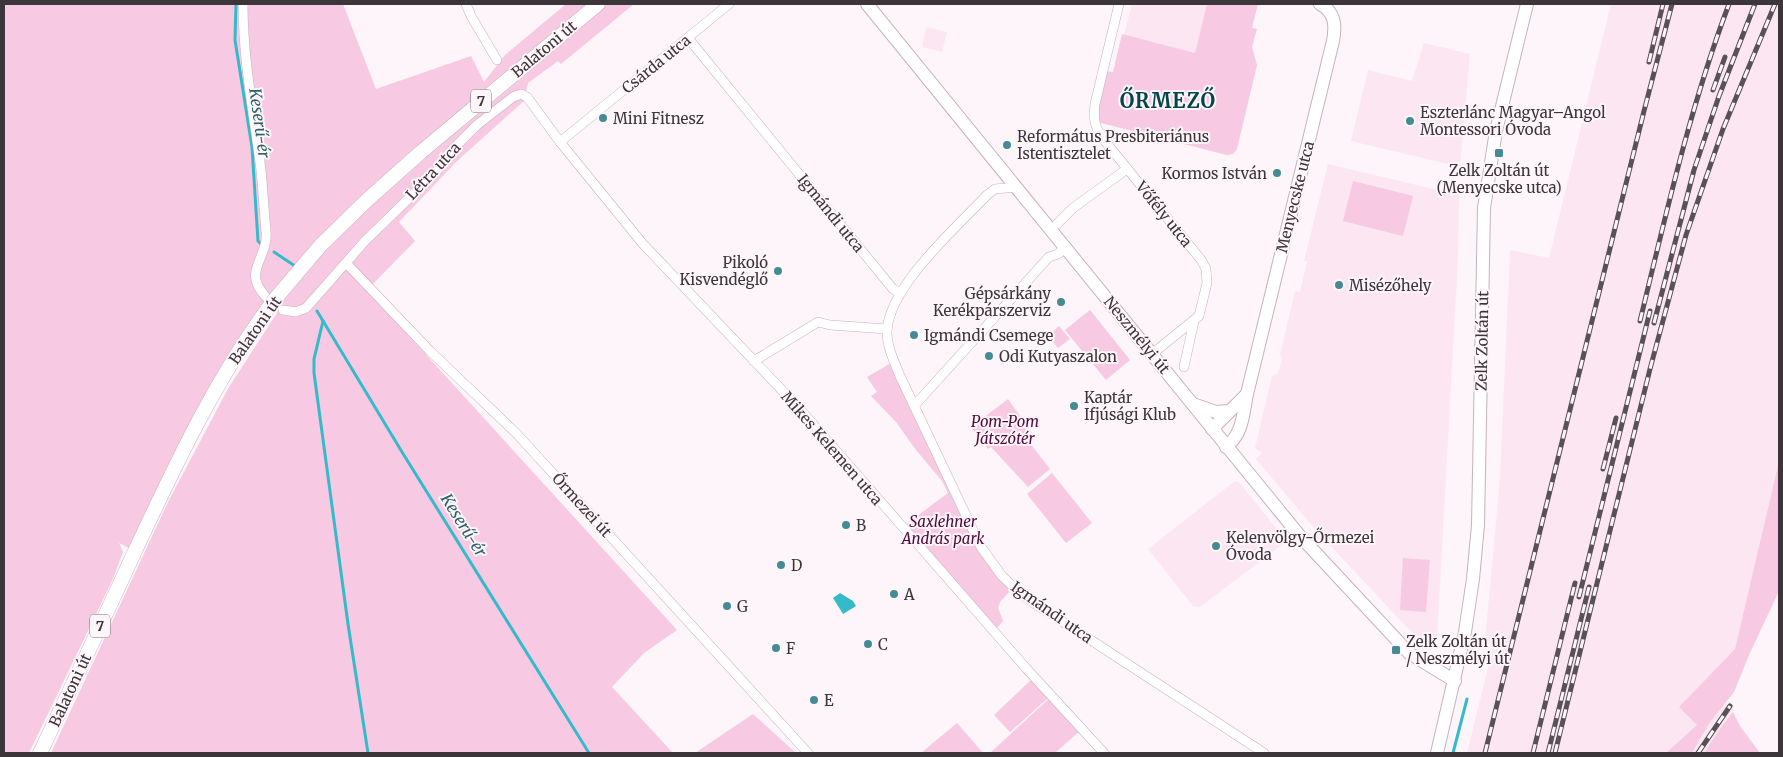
<svg xmlns="http://www.w3.org/2000/svg" width="1783" height="757" font-family="Merriweather,serif">
  <style>
    .built { fill: #fce6f2 }
    .green { fill: #f7c9e2 }
    .water { fill: #35baca }
    .lines { fill: none; stroke-linecap: round; stroke-linejoin: round }
    .stream { stroke: #35baca; stroke-width: 3 }
    .street-casing { stroke: #c6b2bd; stroke-width: 10 }
    .secondary-casing { stroke: #c6b2bd; stroke-width: 14 }
    .primary-casing { stroke: #c6b2bd; stroke-width: 15 }
    .street { stroke: #fff; stroke-width: 9 }
    .secondary { stroke: #fff; stroke-width: 12 }
    .primary { stroke: #fff; stroke-width: 14 }
    .rail-casing { stroke: #585155; stroke-width: 5 }
    .rail { stroke: #fdf5f9; stroke-width: 3; stroke-dasharray: 9; stroke-linecap: butt }
    .primary-bridge-casing { stroke: #c6b2bd; stroke-width: 15; stroke-linecap: butt }
    .primary-bridge { stroke: #fff; stroke-width: 14 }
    .poi-dot { fill: #458b95; stroke: #fdf5f9; stroke-width: 2 }
    .labels { text-anchor: middle; dominant-baseline: central; stroke-width: 4; stroke-linejoin: round; paint-order: stroke }
    .shield { fill: #fdf5f9; stroke: #766f73; stroke-width: 1 }
    .shield-label { font-size: 14px; font-weight: bold; fill: #3c3539 }
    .street-label { font-size: 15px; fill: #3c3539; stroke: #fdf5f9 }
    .poi-label { font-size: 15px; fill: #3c3539; stroke: #fdf5f9; text-anchor: start }
    .park-label { font-size: 15px; font-style: italic; fill: #4f093a; stroke: #fdf5f9 }
    .water-label { font-size: 16px; font-style: italic; fill: #2c6168; stroke: #fdf5f9 }
    .district-label { font-size: 20px; font-weight: bold; letter-spacing: 1px; fill: #02454c; stroke: #fdf5f9 }
  </style>
  <rect width="100%" height="100%" fill="#fdf5f9"/>
  <!-- built -->
  <g class="built">
    <polygon points="1132,4 1207,4 1195,53 1124,35"/>
    <polygon points="1611,4 1779,4 1779,461 1735,649 1679,707 1698,724 1666,753 1467,753 1494,643 1485,641 1500,478 1510,250 1549,258"/>
    <polygon points="926,27 947,32 942,52 922,47"/>
    <polygon points="1424,43 1470,54 1460,167 1351,141 1368,70 1412,81"/>
    <polygon points="1328,164 1459,195 1458,258 1437,640 1427,649 1314,528 1256,459 1262,453 1255,448 1272,376 1278,373 1282,358 1280,355 1295,291 1300,292 1307,261 1304,261"/>
    <polygon points="1235,481 1239,482 1284,538 1284,543 1200,607 1193,606 1148,549"/>
    <polygon points="1726,703 1734,709 1733,712 1719,730 1704,753 1692,753 1708,725"/>
  </g>
  <!-- green -->
  <g class="green">
    <polygon points="4,4 343,4 376,89 471,56 484,82 505,55 566,4 634,4 561,64 558,61 528,83 524,101 457,161 399,222 415,241 367,290 677,630 644,653 612,687 673,753 51,753 168,502 229,387 277,313 265,301 135,551 119,543 123,552 113,579 29,753 4,753"/>
    <polygon points="1207,4 1258,4 1252,28 1257,29 1252,47 1257,65 1237,149 1233,154 1227,155 1101,123 1098,121 1097,118 1106,71 1113,72 1122,34 1195,53"/>
    <polygon points="1353,181 1413,196 1403,236 1343,221"/>
    <polygon points="1090,310 1130,360 1106,380 1065,330"/>
    <polygon points="1059,326 1070,339 1058,348 1048,336"/>
    <polygon points="891,363 978,545 1008,587 1009,592 1000,602 998,608 1003,621 996,629 905,525 948,493 942,481 916,450 896,422 871,396 877,392 867,377"/>
    <polygon points="1008,399 1032,433 1026,438 1050,469 1028,487 991,447 988,449 971,427"/>
    <polygon points="1779,461 1779,591 1749,655 1734,692 1708,725 1692,753 1666,753 1697,725 1679,707 1735,649"/>
    <polygon points="1052,473 1092,523 1066,543 1027,494"/>
    <polygon points="1403,558 1430,560 1426,612 1400,610"/>
    <polygon points="1031,680 1048,698 1010,732 994,715"/>
    <polygon points="1052,696 1082,729 1055,753 990,753"/>
    <polygon points="1733,712 1740,726 1760,753 1704,753 1719,730"/>
    <polygon points="753,714 796,753 695,753"/>
    <polygon points="957,723 983,753 921,753"/>
  </g>
  <!-- water -->
  <polygon class="water" points="840,593 853,601 856,606 843,614 833,598"/>
  <g class="lines">
    <!-- stream -->
    <g class="stream">
      <polyline points="236,4 235,40 252,147 258,241 262,245"/>
      <polyline points="274,252 295,266"/>
      <polyline points="317,311 402,452 589,753"/>
      <polyline points="323,321 314,359 314,373 348,624 368,753"/>
      <polyline points="1453,753 1467,699"/>
    </g>
    <defs>
      <g id="street">
        <path d="M 243,4 C 243,60 254,115 261,170 C 263,190 264,211 266,231 C 269,259 241,270 266,297"/>
        <polyline points="466,4 471,16 497,60"/>
        <path d="M 1119,4 L 1095,104 C 1093,119 1095,128 1104,140 L 1202,261 L 1206,269 L 1207,283 L 1199,316 L 1152,354"/>
        <polyline points="688,38 893,289 900,293"/>
        <polyline points="560,142 729,4"/>
        <path d="M 1016,187 L 995,189 L 987,195 C 957,227 888,287 887,332 C 887,347 894,361 900,376 L 981,547 L 1002,576 L 1020,593 L 1034,603 L 1264,753"/>
        <polyline points="1057,224 1073,208 1127,169"/>
        <polyline points="347,264 430,351 516,433 808,753"/>
        <polyline points="283,310 296,312 306,308 365,241 436,172 448,154 477,125 513,97 521,94 527,97 560,142 643,244 798,407 1025,667 1104,753"/>
        <polyline points="754,361 818,322 830,325 887,329"/>
        <polyline points="1184,367 1194,321"/>
        <polyline points="914,406 1049,257 1058,254 1065,248"/>
      </g>
      <g id="secondary">
        <polyline points="867,4 1299,535 1409,653 1455,681"/>
        <polyline points="1193,404 1216,412 1229,411"/>
        <polyline points="1212,429 1247,394"/>
        <path d="M 1226,447 C 1243,434 1243,414 1247,394 L 1333,41 C 1336,25 1335,12 1320,4"/>
        <polyline points="1437,753 1465,632 1473,579 1478,525 1484,208 1496,131 1527,4"/>
      </g>
      <g id="primary">
        <polyline points="281,292 320,246 366,201 421,152 598,4"/>
        <path d="M 40,753 C 72,686 104,619 135,551 C 175,466 215,379 272,303"/>
      </g>
    </defs>
    <!-- street casing -->
    <use href="#street" class="street-casing"/>
    <!-- secondary casing -->
    <use href="#secondary" class="secondary-casing"/>
    <!-- primary casing -->
    <use href="#primary" class="primary-casing"/>
    <!-- street -->
    <use href="#street" class="street"/>
    <!-- secondary -->
    <use href="#secondary" class="secondary"/>
    <!-- primary -->
    <use href="#primary" class="primary"/>
    <defs>
      <g id="rail">
        <polyline points="1649,62 1663,4"/>
        <polyline points="1713,90 1725,57"/>
        <path d="M 1640,321 C 1666,214 1690,107 1729,4"/>
        <polyline points="1654,323 1694,170 1719,96 1755,4"/>
        <polyline points="1603,469 1616,418"/>
        <polyline points="1579,597 1650,311"/>
        <polyline points="1485,753 1644,111 1672,4"/>
        <polyline points="1533,753 1575,583"/>
        <polyline points="1548,753 1589,587"/>
        <polyline points="1555,753 1650,369 1686,235 1723,129 1775,4"/>
        <polyline points="1698,753 1730,706"/>
      </g>
    </defs>
    <!-- rail casing -->
    <use href="#rail" class="rail-casing"/>
    <!-- rail -->
    <use href="#rail" class="rail"/>
    <defs>
      <polyline id="primary-bridge" points="272,303 281,292"/>
    </defs>
    <!-- primary-bridge casing -->
    <use href="#primary-bridge" class="primary-bridge-casing"/>
    <!-- primary-bridge -->
    <use href="#primary-bridge" class="primary-bridge"/>
  </g>
  <!-- markers -->
  <g class="poi-dot">
    <circle cx="603" cy="118" r="5"/>
    <circle cx="1410" cy="121" r="5"/>
    <circle cx="1007" cy="145" r="5"/>
    <rect x="1494" y="148" width="10" height="10" rx="2.5"/>
    <circle cx="1277" cy="173" r="5"/>
    <circle cx="778" cy="271" r="5"/>
    <circle cx="1339" cy="285" r="5"/>
    <circle cx="1061" cy="302" r="5"/>
    <circle cx="914" cy="335" r="5"/>
    <circle cx="989" cy="356" r="5"/>
    <circle cx="1074" cy="406" r="5"/>
    <circle cx="846" cy="525" r="5"/>
    <circle cx="1216" cy="546" r="5"/>
    <circle cx="781" cy="565" r="5"/>
    <circle cx="894" cy="594" r="5"/>
    <circle cx="727" cy="606" r="5"/>
    <circle cx="868" cy="644" r="5"/>
    <circle cx="776" cy="648" r="5"/>
    <rect x="1391" y="645" width="10" height="10" rx="2.5"/>
    <circle cx="814" cy="700" r="5"/>
  </g>
  <g class="labels">
    <!-- shield labels -->
    <g class="shield">
      <rect x="471" y="89.5" width="20" height="23" rx="4"/>
      <rect x="90" y="614.5" width="20" height="23" rx="4"/>
    </g>
    <g class="shield-label">
      <text x="481" y="101">7</text>
      <text x="100" y="626">7</text>
    </g>
    <!-- street labels -->
    <g class="street-label">
      <text transform="translate(544 49) rotate(-40)">Balatoni út</text>
      <text transform="translate(656 64) rotate(-39)">Csárda utca</text>
      <text transform="translate(433 171) rotate(-47)">Létra utca</text>
      <text transform="translate(1295 197) rotate(-76)">Menyecske utca</text>
      <text transform="translate(831 213) rotate(51)">Igmándi utca</text>
      <text transform="translate(1164 214) rotate(51)">Vőfély utca</text>
      <text transform="translate(255 330) rotate(-55)">Balatoni út</text>
      <text transform="translate(1137 335) rotate(51)">Neszmélyi út</text>
      <text transform="translate(1482 341) rotate(-89)">Zelk Zoltán út</text>
      <text transform="translate(832 448) rotate(49)">Mikes Kelemen utca</text>
      <text transform="translate(582 505) rotate(48)">Őrmezei út</text>
      <text transform="translate(1052 612) rotate(35)">Igmándi utca</text>
      <text transform="translate(70 690) rotate(-65)">Balatoni út</text>
    </g>
    <!-- poi labels -->
    <g class="poi-label">
      <text x="1420" y="112">Eszterlánc Magyar–Angol<tspan x="1420" dy="17">Montessori Óvoda</tspan></text>
      <text x="613" y="118">Mini Fitnesz</text>
      <text x="1017" y="136">Református Presbiteriánus<tspan x="1017" dy="17">Istentisztelet</tspan></text>
      <text x="1499" y="170" text-anchor="middle">Zelk Zoltán út<tspan x="1499" dy="17">(Menyecske utca)</tspan></text>
      <text x="1267" y="173" text-anchor="end">Kormos István</text>
      <text x="768" y="262" text-anchor="end">Pikoló<tspan x="768" dy="17">Kisvendéglő</tspan></text>
      <text x="1349" y="285">Misézőhely</text>
      <text x="1051" y="293" text-anchor="end">Gépsárkány<tspan x="1051" dy="17">Kerékpárszerviz</tspan></text>
      <text x="924" y="335">Igmándi Csemege</text>
      <text x="999" y="356">Odi Kutyaszalon</text>
      <text x="1084" y="397">Kaptár<tspan x="1084" dy="17">Ifjúsági Klub</tspan></text>
      <text x="856" y="525">B</text>
      <text x="1226" y="537">Kelenvölgy-Őrmezei<tspan x="1226" dy="17">Óvoda</tspan></text>
      <text x="791" y="565">D</text>
      <text x="904" y="594">A</text>
      <text x="737" y="606">G</text>
      <text x="1406" y="641">Zelk Zoltán út<tspan x="1406" dy="17">/ Neszmélyi út</tspan></text>
      <text x="878" y="644">C</text>
      <text x="786" y="648">F</text>
      <text x="824" y="700">E</text>
    </g>
    <!-- park labels -->
    <g class="park-label">
      <text x="1005" y="421">Pom-Pom<tspan x="1005" dy="17">Játszótér</tspan></text>
      <text x="943" y="521">Saxlehner<tspan x="943" dy="17">András park</tspan></text>
    </g>
    <!-- water labels -->
    <g class="water-label">
      <text transform="translate(260 123) rotate(82)">Keserű-ér</text>
      <text transform="translate(464 525) rotate(58)">Keserű-ér</text>
    </g>
    <!-- district labels -->
    <g class="district-label">
      <text x="1168" y="100">ŐRMEZŐ</text>
    </g>
  </g>
  <!-- border -->
  <rect width="1783" height="757" fill="none" stroke="#3c3539" stroke-width="10"/>
</svg>
